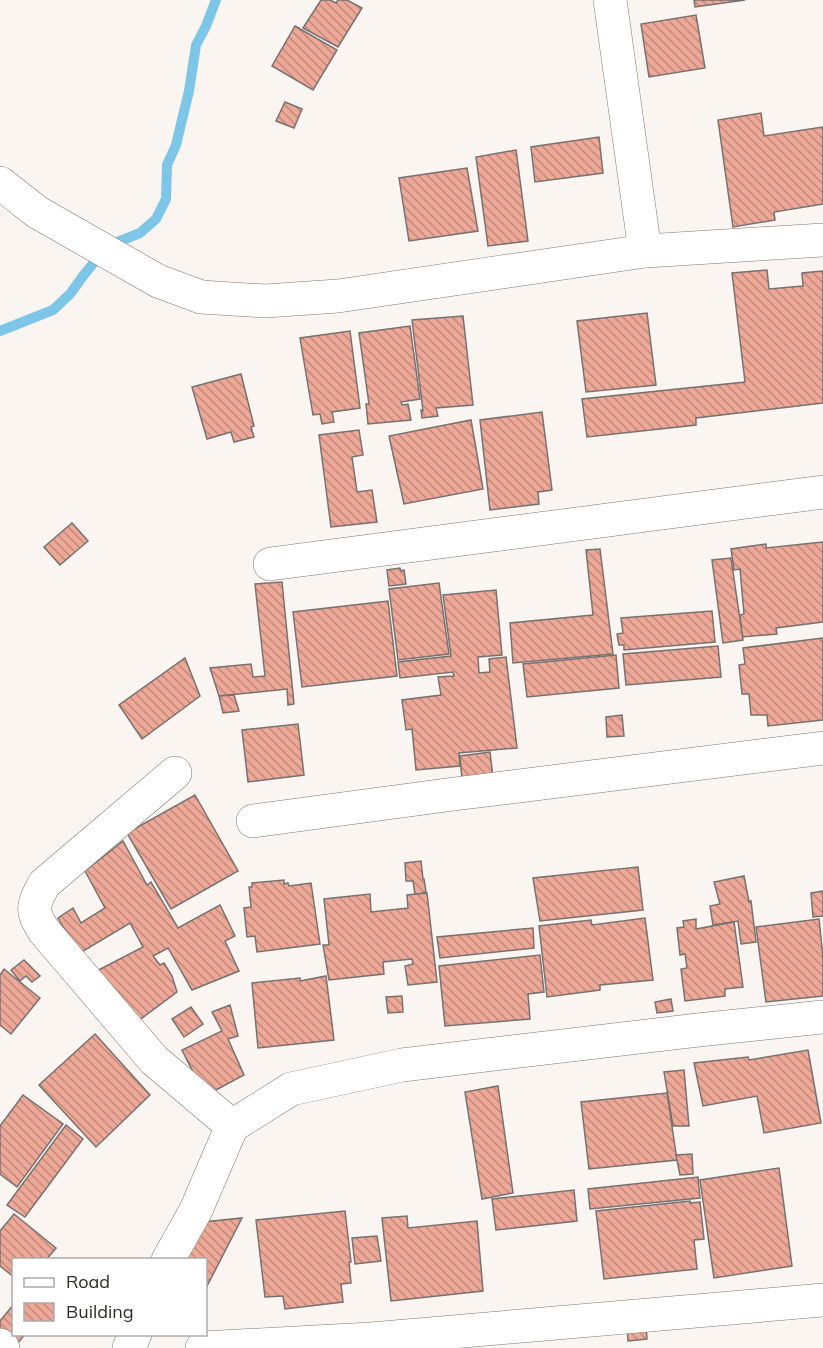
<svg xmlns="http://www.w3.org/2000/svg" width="823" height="1348" font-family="Mulish,sans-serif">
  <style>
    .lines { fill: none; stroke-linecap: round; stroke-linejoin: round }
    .stream { stroke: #7ec6e7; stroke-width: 10 }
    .building { fill: url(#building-back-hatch); stroke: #777170; stroke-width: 1.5 }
    .street-casing { stroke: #7d7975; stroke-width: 34 }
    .street { stroke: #fff; stroke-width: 33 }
  </style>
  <defs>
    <pattern id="building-back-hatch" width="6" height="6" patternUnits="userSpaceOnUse" patternTransform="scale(1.5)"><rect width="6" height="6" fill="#eea898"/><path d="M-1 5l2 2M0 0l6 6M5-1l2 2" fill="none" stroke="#c1897c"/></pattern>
  </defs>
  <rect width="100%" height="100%" fill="#faf5f1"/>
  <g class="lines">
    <!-- stream -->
    <polyline class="stream" points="0,331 53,310 70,294 83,276 104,250 115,243 140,233 156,219 166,199 167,165 176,145 181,124 189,91 196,45 206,26 216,0"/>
  </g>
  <!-- building -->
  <g class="building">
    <polygon points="321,0 330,0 336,3 338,0 347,0 362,8 338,47 303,28"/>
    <polygon points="694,0 745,0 695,7"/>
    <polygon points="696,15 705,68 649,77 641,24"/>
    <polygon points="295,26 337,50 313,90 272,66"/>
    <polygon points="285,102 302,109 294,128 276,121"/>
    <polygon points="761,113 764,136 823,127 823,204 774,212 775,220 733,227 718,120"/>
    <polygon points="599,137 603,173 535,182 531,147"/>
    <polygon points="516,150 528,241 488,246 476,157"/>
    <polygon points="467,168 478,231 409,241 399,178"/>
    <polygon points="767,270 769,289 803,286 802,273 823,271 823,403 696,418 696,425 587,437 582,399 745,382 732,273"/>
    <polygon points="647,313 656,385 586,392 577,321"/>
    <polygon points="463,316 473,405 436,408 438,416 422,418 421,410 423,411 412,320"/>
    <polygon points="410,326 420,399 401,402 402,405 408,404 411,420 368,424 366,404 369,404 359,333"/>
    <polygon points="350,331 360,408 332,412 334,422 322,424 320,414 313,415 300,338"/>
    <polygon points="241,374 254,426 251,427 254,437 234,442 231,432 207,439 192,387"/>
    <polygon points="542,412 552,490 538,492 539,504 490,510 480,420"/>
    <polygon points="471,420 483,489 404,504 389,436"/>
    <polygon points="359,430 363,455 352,457 357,492 372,490 377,522 331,527 319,435"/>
    <polygon points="72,523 88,541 60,565 44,547"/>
    <polygon points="823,542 823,622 776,628 777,634 742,637 740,615 744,614 740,569 734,570 731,549 766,544 766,548"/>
    <polygon points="600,549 613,654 513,663 510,623 593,615 586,550"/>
    <polygon points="731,558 743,640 723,643 712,560"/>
    <polygon points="400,568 401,571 404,570 406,584 389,586 387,570"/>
    <polygon points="282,582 294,704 288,705 287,689 219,696 210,668 251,664 253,677 265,676 255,584"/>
    <polygon points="439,583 449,654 398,660 389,589"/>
    <polygon points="496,590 502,655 478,657 479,673 490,672 489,659 506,657 517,748 459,753 460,766 416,770 412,729 406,730 402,700 441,695 438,677 454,676 453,672 400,678 398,662 451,656 443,595"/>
    <polygon points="388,601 397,676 302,687 293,612"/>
    <polygon points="712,611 715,642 624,650 624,645 619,645 617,634 623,633 621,618"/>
    <polygon points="823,638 823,720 768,726 767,715 751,715 749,694 742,694 739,665 745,664 743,648"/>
    <polygon points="718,646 721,677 626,685 623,654"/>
    <polygon points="616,655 619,688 527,697 523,664"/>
    <polygon points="185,658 200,696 142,739 119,705"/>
    <polygon points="234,695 239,711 223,713 219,696"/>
    <polygon points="622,715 624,736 607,737 606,717"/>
    <polygon points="298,724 304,775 248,782 242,730"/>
    <polygon points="490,752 493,777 462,780 460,756"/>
    <polygon points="195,795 238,871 171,909 127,833"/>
    <polygon points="123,841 147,885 151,882 178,928 220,905 235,936 225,941 239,971 192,990 168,948 153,956 160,965 164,963 172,976 177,992 134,1024 89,975 143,947 130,923 75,956 66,932 58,918 73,908 81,923 105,908 85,871"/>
    <polygon points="421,861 423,879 424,879 426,892 415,895 413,881 406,881 405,863"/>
    <polygon points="638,867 643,910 540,921 533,878"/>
    <polygon points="744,876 749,902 751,901 756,942 741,944 738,921 713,925 710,906 720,904 714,882"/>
    <polygon points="284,880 284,884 288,883 289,886 311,883 320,944 257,952 255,936 247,937 244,908 251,907 249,887 252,887 252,883"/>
    <polygon points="823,891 823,916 813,917 811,893"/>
    <polygon points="427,893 437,982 408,985 405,966 413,964 412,959 383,962 384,974 329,980 323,945 329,945 324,899 370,894 371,912 408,908 407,895"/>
    <polygon points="645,918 653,980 600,985 600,990 547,997 539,926 591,920 592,925"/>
    <polygon points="696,919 696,929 734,922 743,987 725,989 725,996 685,1001 681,969 687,968 685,954 680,955 677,928 684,927 683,921"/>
    <polygon points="819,919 823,957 823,996 766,1002 756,927"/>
    <polygon points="533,928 534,948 440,958 437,937"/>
    <polygon points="540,955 544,992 528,994 530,1019 445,1026 439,966"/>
    <polygon points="24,960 40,976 32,982 26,976 20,981 11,970"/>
    <polygon points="4,969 40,998 11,1034 0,1025 0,975"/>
    <polygon points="326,976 334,1040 258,1048 252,983 300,978 300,981"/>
    <polygon points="402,996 403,1012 388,1013 386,997"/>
    <polygon points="671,999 673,1011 657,1013 655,1002"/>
    <polygon points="230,1005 238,1036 228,1039 244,1075 205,1096 182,1050 222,1031 212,1012"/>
    <polygon points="191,1007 203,1024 184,1037 172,1019"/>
    <polygon points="95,1034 150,1095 96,1147 39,1085"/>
    <polygon points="808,1050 821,1123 764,1133 757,1096 703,1106 694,1063 748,1057 749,1060"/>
    <polygon points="684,1070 689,1126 673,1126 664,1072"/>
    <polygon points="498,1086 513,1193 482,1199 465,1092"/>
    <polygon points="667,1093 677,1160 589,1169 581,1102"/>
    <polygon points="23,1095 63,1124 17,1187 0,1174 0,1126"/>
    <polygon points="66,1125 83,1139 25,1217 7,1205"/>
    <polygon points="692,1154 693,1174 680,1175 676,1155"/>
    <polygon points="779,1168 792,1266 714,1278 700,1180"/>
    <polygon points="698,1177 700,1198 590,1209 588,1189"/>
    <polygon points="574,1190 577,1221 496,1230 492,1199"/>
    <polygon points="690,1201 690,1203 700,1202 704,1239 694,1240 697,1269 604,1279 596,1211"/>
    <polygon points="345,1211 351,1262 349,1262 351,1283 341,1284 343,1302 285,1309 283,1296 265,1297 256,1220"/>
    <polygon points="14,1214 56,1248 46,1260 14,1260 14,1277 0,1266 0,1231"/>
    <polygon points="407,1216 408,1228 477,1221 483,1291 391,1301 382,1218"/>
    <polygon points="242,1218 241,1220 206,1288 206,1260 183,1260 203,1222"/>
    <polygon points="377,1236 381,1261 355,1264 352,1238"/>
    <polygon points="14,1304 14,1334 25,1334 14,1348 0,1339 0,1321"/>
    <polygon points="646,1326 647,1339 628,1341 627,1328"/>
  </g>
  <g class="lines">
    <defs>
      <g id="street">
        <polyline points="610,0 645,251"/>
        <polyline points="0,183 37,212 158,281 201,297 265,301 338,296 645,251 823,240"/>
        <polyline points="270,564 823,492"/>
        <path d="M 175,773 L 44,884 C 33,906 30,909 44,931 L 154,1060 L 232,1126"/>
        <polyline points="253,821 454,794 823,748"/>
        <polyline points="168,1260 196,1210 232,1126 291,1089 402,1065 698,1030 823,1017"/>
        <polyline points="0,1345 3,1348"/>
        <polyline points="129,1348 135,1334"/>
        <polyline points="202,1348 371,1339 823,1300"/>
      </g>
    </defs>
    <!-- street casing -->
    <use href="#street" class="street-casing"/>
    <!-- street -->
    <use href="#street" class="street"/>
  </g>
  <!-- legend -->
  <rect x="12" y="1258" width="195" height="78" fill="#ffffff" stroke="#acabaa" stroke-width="1.5"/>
  <rect x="24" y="1278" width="30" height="9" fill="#ffffff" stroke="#acabaa" stroke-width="1.5"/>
  <text x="66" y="1288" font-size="18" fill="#2f2d2b">Road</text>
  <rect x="24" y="1303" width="30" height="18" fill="url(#building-back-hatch)" stroke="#acabaa" stroke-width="1.5"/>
  <text x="66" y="1318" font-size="18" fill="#2f2d2b">Building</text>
</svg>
